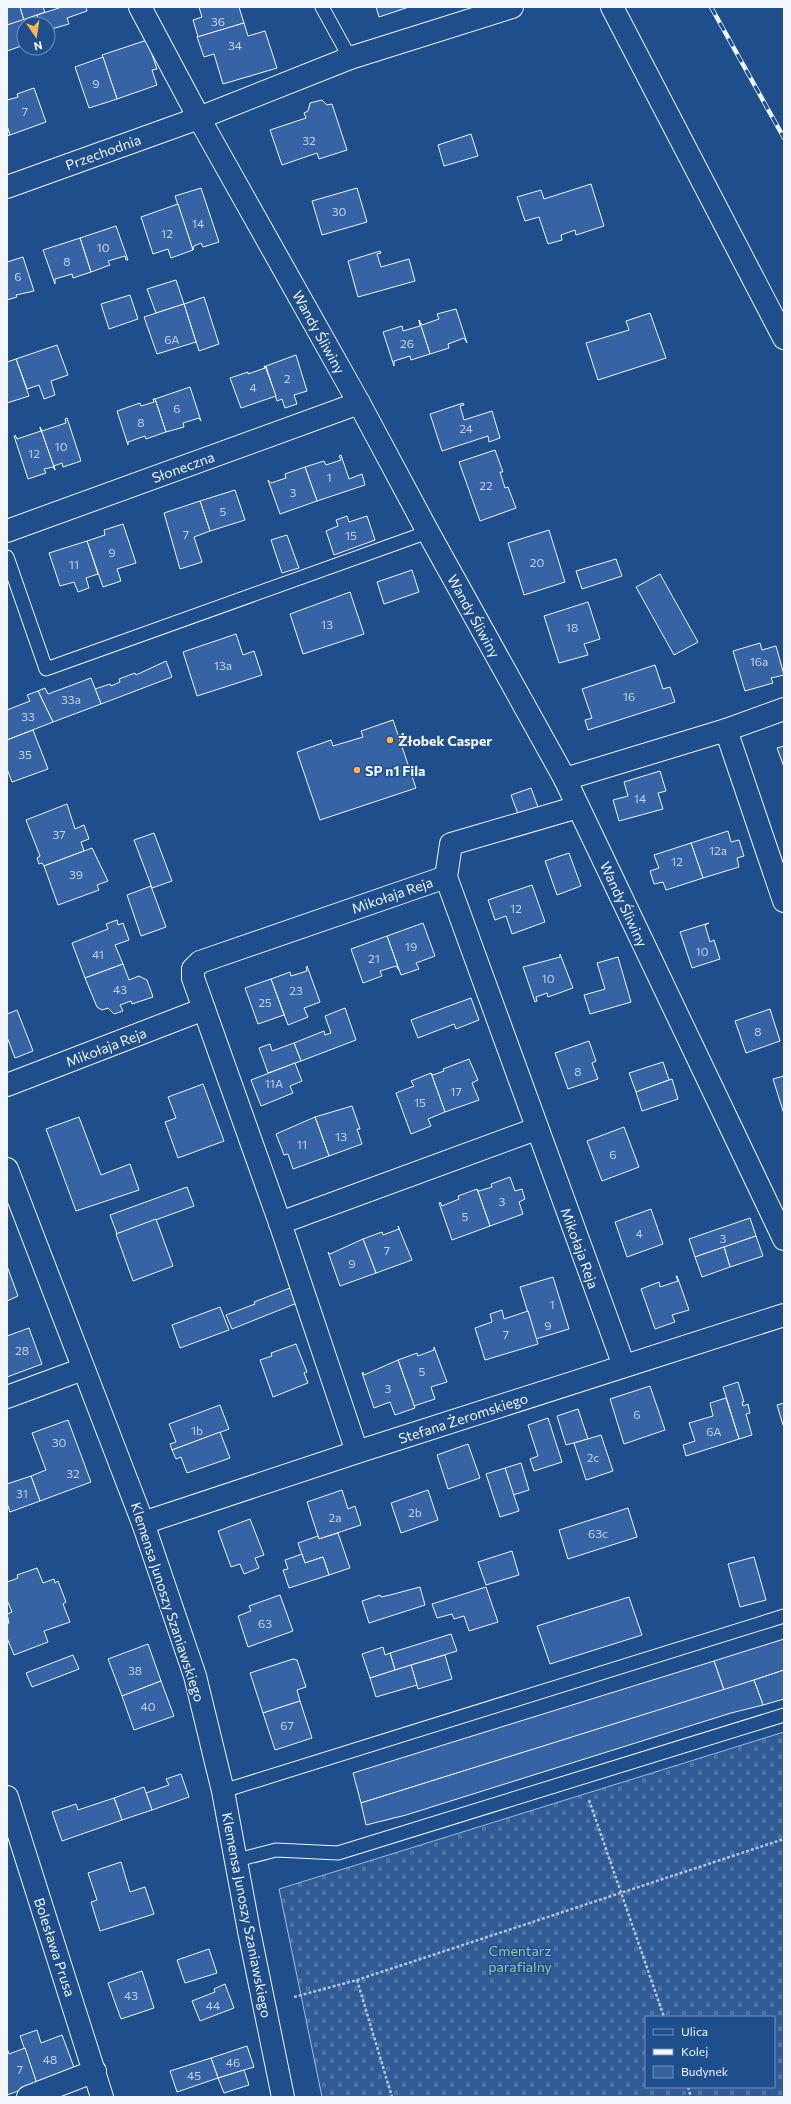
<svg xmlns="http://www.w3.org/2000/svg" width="791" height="2104" font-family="Commissioner,sans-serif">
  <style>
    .cemetery { fill: url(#cemetery-stones); stroke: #a8bbd7; fill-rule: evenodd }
    .building { fill: #3563a3; stroke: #f2f6ff }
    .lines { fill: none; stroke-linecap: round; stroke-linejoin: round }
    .lane-casing { stroke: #f2f6ff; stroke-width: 15 }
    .street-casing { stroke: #f2f6ff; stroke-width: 24 }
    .secondary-casing { stroke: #f2f6ff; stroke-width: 24 }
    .path { stroke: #b3c4dc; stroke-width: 2.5; stroke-dasharray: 3 2; stroke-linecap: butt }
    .lane { stroke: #1f4e8c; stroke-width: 13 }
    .street { stroke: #1f4e8c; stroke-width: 22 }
    .secondary { stroke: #1f4e8c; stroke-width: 22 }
    .rail-casing { stroke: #f2f6ff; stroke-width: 4.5 }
    .rail { stroke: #1f4e8c; stroke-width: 3; stroke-dasharray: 9; stroke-linecap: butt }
    .poi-dot { fill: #ffb74d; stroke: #1f4e8c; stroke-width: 1.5 }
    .labels { text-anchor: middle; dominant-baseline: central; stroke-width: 3; stroke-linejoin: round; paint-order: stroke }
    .number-label { font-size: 12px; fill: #c3d1e8 }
    .street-label { font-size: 14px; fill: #f2f6ff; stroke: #1f4e8c }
    .poi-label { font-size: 14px; font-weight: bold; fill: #f2f6ff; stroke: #1f4e8c; text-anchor: start }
    .park-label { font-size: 14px; fill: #97c8a6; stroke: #1f4e8c }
  </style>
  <defs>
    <pattern id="cemetery-stones" width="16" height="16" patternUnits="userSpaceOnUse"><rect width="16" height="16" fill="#305b95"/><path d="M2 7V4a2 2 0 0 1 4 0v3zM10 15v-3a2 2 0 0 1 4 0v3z" fill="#4e73a5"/></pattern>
  </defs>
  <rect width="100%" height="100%" fill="#1f4e8c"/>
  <!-- cemetery -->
  <path class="cemetery" d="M 784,1732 L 784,2097 L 322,2097 L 279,1889 ZM 646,2017 L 774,2017 L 774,2087 L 646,2087 Z"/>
  <!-- building -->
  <g class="building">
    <polygon points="7,7 20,7 24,20 7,25"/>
    <polygon points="20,7 43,7 45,12 24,20"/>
    <polygon points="62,7 86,7 87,11 67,18 69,24 48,30 48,24 40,24 37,15"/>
    <polygon points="199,7 239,7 244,23 198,37 193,20 202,17"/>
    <polygon points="376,7 409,7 379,17"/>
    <polygon points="37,15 40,24 24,24 24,45 7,51 7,25"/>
    <polygon points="244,23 248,36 265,31 277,68 223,84 214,54 204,57 197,37"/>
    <polygon points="147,40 157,69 152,70 157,85 117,99 102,55"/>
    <polygon points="103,57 117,99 89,108 75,67"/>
    <polygon points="34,88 46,122 10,135 7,126 7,100 18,97 17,94"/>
    <polygon points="322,100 327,105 332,104 347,150 319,159 317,153 282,165 270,130 306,118 304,113 308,111 310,103"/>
    <polygon points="7,126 10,135 7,136"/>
    <polygon points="471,134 478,156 444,166 438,145"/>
    <polygon points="591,184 604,226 576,235 575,230 561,235 562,240 548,244 539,217 525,221 517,197 541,190 544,199"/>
    <polygon points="201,188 219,242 203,247 201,243 194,246 193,250 175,196"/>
    <polygon points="357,188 367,222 322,235 312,201"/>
    <polygon points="178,204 193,250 171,258 168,249 153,254 141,217"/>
    <polygon points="116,226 128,260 126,260 125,256 108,261 110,265 91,272 80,238"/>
    <polygon points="80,238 91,272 73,278 72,274 55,279 55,284 43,250"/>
    <polygon points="380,251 381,253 377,254 381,267 409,259 415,281 358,297 348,261"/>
    <polygon points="23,257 34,291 16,295 17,297 7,300 7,262"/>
    <polygon points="176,280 184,304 156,313 147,289"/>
    <polygon points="130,295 138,319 109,329 101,304"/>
    <polygon points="204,297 219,344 199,351 184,304"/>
    <polygon points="184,304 196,342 157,354 144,317"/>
    <polygon points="456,309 467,343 464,338 448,344 449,348 430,354 419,320 422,325 439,319 437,314"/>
    <polygon points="650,313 666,358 598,380 586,343 629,330 626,321"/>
    <polygon points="419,320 430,354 411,360 410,356 394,361 394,366 383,332 402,326 403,331 420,326"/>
    <polygon points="57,345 68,375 51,381 55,395 44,399 39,385 27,389 16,359"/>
    <polygon points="296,355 307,391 294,395 297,404 285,408 282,399 277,401 266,366"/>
    <polygon points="16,359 29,396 7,403 7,362"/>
    <polygon points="264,366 265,366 276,396 241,408 230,378 248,372 248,374 265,368"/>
    <polygon points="190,387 201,421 199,418 183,423 184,427 166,432 155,399"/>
    <polygon points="153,399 155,399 166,432 146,439 145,436 128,442 128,445 117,411 140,403 141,406 154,402"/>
    <polygon points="463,403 464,405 460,406 464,420 492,411 500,438 489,442 488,436 442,451 430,414"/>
    <polygon points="67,418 81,461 63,467 62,463 54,466 55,470 40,427 42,431 66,423 65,419"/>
    <polygon points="40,427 55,470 53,467 44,469 46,473 28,479 14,436 15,435 17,439 41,431"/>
    <polygon points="495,450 503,472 500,472 505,488 508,487 516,508 480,521 459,462"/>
    <polygon points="341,455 349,479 362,474 365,485 317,501 305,467 324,461 326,465 341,460 339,456"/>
    <polygon points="305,467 317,501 280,514 268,480 271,483 286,478 285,474"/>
    <polygon points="235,490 245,520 210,531 200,501"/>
    <polygon points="200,501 210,531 194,537 202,562 180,569 164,513"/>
    <polygon points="347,516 349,522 367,516 375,540 334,555 326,531 338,526 336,520"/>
    <polygon points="123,524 136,563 117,569 121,581 103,587 87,541 105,535 104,530"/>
    <polygon points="549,530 565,582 524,595 508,543"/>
    <polygon points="287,535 299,568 282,573 271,540"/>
    <polygon points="87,541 98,574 86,578 89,588 78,592 74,582 60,586 49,553"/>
    <polygon points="616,559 622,576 582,589 576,571"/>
    <polygon points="412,570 419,592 384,604 377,582"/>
    <polygon points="660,574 698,642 674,655 636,587"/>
    <polygon points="350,592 364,634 303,654 290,614"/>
    <polygon points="588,602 600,639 584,644 588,655 559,663 544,616"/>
    <polygon points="236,634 243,655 254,651 262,675 197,696 183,652"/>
    <polygon points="760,643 762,650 776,646 784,675 771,678 773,683 745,691 733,651"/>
    <polygon points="166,661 172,677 101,704 95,689 110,684 111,686 120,682 119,679 135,673 136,675"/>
    <polygon points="655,665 663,689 670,687 675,702 588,730 585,720 592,718 582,689"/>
    <polygon points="91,678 101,704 53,722 38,691 45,688 48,694"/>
    <polygon points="38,691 53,722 7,740 7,710 30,701 27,695"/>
    <polygon points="393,720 416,788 320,820 297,752 331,740 333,746 363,737 361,731"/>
    <polygon points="33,730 48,769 12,782 7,769 7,740"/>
    <polygon points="784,746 784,767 777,748"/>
    <polygon points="660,771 666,791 658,793 663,809 619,821 613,800 628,796 624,782"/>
    <polygon points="531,788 538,807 518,814 511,795"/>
    <polygon points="67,804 75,829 84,825 89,839 81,842 84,851 44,866 42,863 39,864 37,858 40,856 26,820"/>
    <polygon points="728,831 731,842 739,840 744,856 737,858 739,867 703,878 691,843"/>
    <polygon points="154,833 172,881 152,888 134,840"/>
    <polygon points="691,843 703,878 666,890 663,882 654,884 650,871 659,868 654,855"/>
    <polygon points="92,848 108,881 97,885 99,890 58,905 44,866"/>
    <polygon points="569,853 581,886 557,895 545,861"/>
    <polygon points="532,885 545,922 512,934 506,916 495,920 488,900"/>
    <polygon points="151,886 166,927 141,936 127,895"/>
    <polygon points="117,920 118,925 123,923 129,940 115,945 123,964 85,978 72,943 108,929 106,924"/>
    <polygon points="423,923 435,956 416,963 419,969 401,975 387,936"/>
    <polygon points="709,923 705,925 710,942 714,940 720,959 692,968 680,932"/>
    <polygon points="387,936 399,970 396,966 380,971 382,976 363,983 351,949"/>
    <polygon points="560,954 573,988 548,997 547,993 536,997 537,1001 535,1002 523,967 560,957"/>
    <polygon points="618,957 631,1002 590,1014 584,995 605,989 597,963"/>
    <polygon points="123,964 129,980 139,976 147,980 153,997 132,1004 131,1001 120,1005 123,1011 114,1014 108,1008 102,1010 97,1007 85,978"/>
    <polygon points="307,966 320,1002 304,1008 308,1017 288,1025 271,979 290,972 291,976 307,971 306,967"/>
    <polygon points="271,979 284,1015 258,1024 245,988"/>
    <polygon points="471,998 479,1020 456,1029 454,1024 418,1038 411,1020"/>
    <polygon points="345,1008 356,1040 301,1061 294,1043 324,1031 325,1035 331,1033 325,1016"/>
    <polygon points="770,1009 780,1041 746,1053 735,1021"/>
    <polygon points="17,1010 33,1051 15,1058 7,1037 7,1014"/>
    <polygon points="589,1041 596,1061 592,1063 598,1079 568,1089 555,1053"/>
    <polygon points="294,1043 301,1061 268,1073 259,1048 270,1044 272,1051"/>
    <polygon points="469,1059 478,1080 472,1083 479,1100 445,1112 431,1073 433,1075 444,1071 443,1069"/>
    <polygon points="663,1062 669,1080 636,1092 629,1073"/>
    <polygon points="295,1063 302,1081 290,1086 293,1093 261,1106 251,1080"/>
    <polygon points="431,1073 445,1112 428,1119 431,1126 411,1134 396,1093 414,1086 411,1081"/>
    <polygon points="784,1076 784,1114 773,1079"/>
    <polygon points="672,1079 678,1099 642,1111 636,1092"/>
    <polygon points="203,1084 224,1141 178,1158 165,1122 176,1118 168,1097"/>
    <polygon points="352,1106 360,1129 357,1129 362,1144 329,1156 315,1117"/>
    <polygon points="79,1117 101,1175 130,1164 139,1190 76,1211 46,1129"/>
    <polygon points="315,1117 329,1156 293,1169 288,1154 284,1155 276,1134"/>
    <polygon points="624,1127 639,1167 602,1181 587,1141"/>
    <polygon points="510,1177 515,1191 522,1189 525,1199 519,1202 523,1214 490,1226 477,1189 479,1191 492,1187 491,1184"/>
    <polygon points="187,1187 194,1206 117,1234 110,1215"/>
    <polygon points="477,1189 490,1226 452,1240 439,1203 440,1202 442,1206 459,1199 458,1196"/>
    <polygon points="651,1209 663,1244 627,1257 615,1222"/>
    <polygon points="750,1218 756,1236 695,1257 689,1239"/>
    <polygon points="156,1219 173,1266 133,1281 116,1234"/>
    <polygon points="398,1226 412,1260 376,1273 363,1239 382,1232 383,1235 399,1229"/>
    <polygon points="756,1236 763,1256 730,1267 724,1247"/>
    <polygon points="363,1239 376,1273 340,1286 328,1252 330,1254"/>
    <polygon points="724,1247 730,1267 702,1277 695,1257"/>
    <polygon points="7,1266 18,1296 7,1301"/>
    <polygon points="676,1276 677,1276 689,1310 672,1315 675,1322 655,1329 641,1289 659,1282 660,1287 678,1281"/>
    <polygon points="553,1277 569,1329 536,1339 520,1287"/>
    <polygon points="290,1288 297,1303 232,1329 226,1315 255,1304 254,1302"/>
    <polygon points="220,1307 229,1330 180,1348 172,1325"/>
    <polygon points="502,1310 504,1319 528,1311 538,1344 485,1360 475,1328 492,1322 490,1314"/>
    <polygon points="29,1328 42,1364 7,1377 7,1336"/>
    <polygon points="296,1344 307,1372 304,1373 308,1383 273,1397 260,1360 272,1356 271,1353"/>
    <polygon points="434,1347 447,1382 431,1387 435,1399 414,1406 398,1360 417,1353 418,1356 434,1350"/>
    <polygon points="398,1360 415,1408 395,1415 390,1402 374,1408 362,1373 363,1372 364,1375"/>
    <polygon points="738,1382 744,1402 742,1402 743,1406 748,1404 750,1413 746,1414 752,1435 739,1439 723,1387"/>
    <polygon points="650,1386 665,1430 624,1444 610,1399"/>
    <polygon points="726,1398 739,1439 686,1456 683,1445 695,1441 689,1423 713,1416 710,1403"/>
    <polygon points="784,1403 784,1425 783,1425 777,1405"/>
    <polygon points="220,1405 229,1429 172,1450 170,1444 176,1442 169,1424"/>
    <polygon points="578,1409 588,1439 566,1445 557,1416"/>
    <polygon points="548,1418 562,1462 534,1471 530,1459 538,1456 528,1425"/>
    <polygon points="68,1420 91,1482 40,1501 31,1476 46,1470 32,1433"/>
    <polygon points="220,1432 230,1458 187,1473 181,1457 176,1459 172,1450"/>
    <polygon points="601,1435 613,1471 586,1480 574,1443"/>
    <polygon points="468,1444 480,1478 448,1489 437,1455"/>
    <polygon points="521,1463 529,1490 513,1495 505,1468"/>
    <polygon points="505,1468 519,1511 500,1517 486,1474"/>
    <polygon points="31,1476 40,1501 10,1512 7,1503 7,1484"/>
    <polygon points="342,1490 348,1509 355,1506 361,1525 319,1539 307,1502"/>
    <polygon points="428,1490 438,1520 401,1533 391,1503"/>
    <polygon points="628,1508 637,1537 568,1559 559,1530"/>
    <polygon points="250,1519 264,1555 255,1558 259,1568 244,1574 240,1564 231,1567 218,1531"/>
    <polygon points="338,1533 350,1568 329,1575 323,1557 305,1563 298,1543 318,1536 319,1539"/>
    <polygon points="512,1551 519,1575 486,1585 478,1562"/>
    <polygon points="302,1554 305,1563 323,1557 329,1575 289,1588 283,1570 288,1569 285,1560"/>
    <polygon points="754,1557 766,1600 740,1607 728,1564"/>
    <polygon points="37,1568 43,1583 54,1579 55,1583 58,1581 66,1602 63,1604 70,1622 44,1631 48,1642 14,1655 7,1638 7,1624 9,1623 7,1614 12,1612 7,1600 7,1582 18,1578 17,1575"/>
    <polygon points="420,1587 425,1605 369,1623 362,1601 380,1595 381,1597 390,1595"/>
    <polygon points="486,1587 498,1622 469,1631 464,1616 454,1619 452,1614 437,1618 432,1604"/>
    <polygon points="280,1595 293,1631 248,1647 238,1616 251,1611 249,1606"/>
    <polygon points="629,1597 642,1635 550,1664 537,1626"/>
    <polygon points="451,1634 457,1651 395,1670 390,1653"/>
    <polygon points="784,1639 784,1670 724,1690 714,1661"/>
    <polygon points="148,1644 161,1681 122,1696 108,1659"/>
    <polygon points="383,1647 385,1655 390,1653 395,1670 370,1678 362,1654"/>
    <polygon points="73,1655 79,1669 32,1687 26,1673"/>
    <polygon points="445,1655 452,1679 418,1689 411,1665"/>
    <polygon points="293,1659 297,1660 306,1687 297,1690 300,1701 263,1713 250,1673"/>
    <polygon points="714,1661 724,1690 361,1803 353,1773"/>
    <polygon points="411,1665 417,1685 376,1697 370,1678"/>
    <polygon points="784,1670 784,1699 763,1705 754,1680"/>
    <polygon points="754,1680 763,1705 731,1713 406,1815 366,1825 361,1803"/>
    <polygon points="161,1681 174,1716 134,1730 122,1696"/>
    <polygon points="300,1701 312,1738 275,1750 263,1713"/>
    <polygon points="181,1774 189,1797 152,1810 146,1793 169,1785 166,1779"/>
    <polygon points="144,1787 152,1810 122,1820 114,1798"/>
    <polygon points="114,1798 122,1820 62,1841 52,1812 76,1804 78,1810"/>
    <polygon points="121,1862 130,1892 145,1887 154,1914 100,1931 91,1902 97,1900 88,1873"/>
    <polygon points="209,1949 217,1973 185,1983 177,1960"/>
    <polygon points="142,1971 154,2008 121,2019 108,1983"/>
    <polygon points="225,1984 234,2008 200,2021 192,2001 215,1992 214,1989"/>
    <polygon points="37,2030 41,2043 62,2035 75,2070 37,2084 20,2036"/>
    <polygon points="247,2046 254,2067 218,2078 211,2058"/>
    <polygon points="7,2048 9,2054 25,2048 37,2084 7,2095"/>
    <polygon points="211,2058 218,2078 177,2092 170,2071"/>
    <polygon points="244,2070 249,2085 224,2093 218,2078"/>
  </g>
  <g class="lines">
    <defs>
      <g id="lane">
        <polyline points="322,7 350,58"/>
        <polyline points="7,557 46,669 428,532"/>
        <polyline points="223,1791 784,1616"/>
        <polyline points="237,1860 276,1850 338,1853 784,1715"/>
      </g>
      <g id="street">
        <polyline points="140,7 199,118 359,403 428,532 565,779 784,1239"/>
        <polyline points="612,7 784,338"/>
        <polyline points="7,187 199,118 350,58 512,7"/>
        <polyline points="7,531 359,403"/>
        <polyline points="726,730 784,901"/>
        <polyline points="565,779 726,730 784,709"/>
        <polyline points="578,807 451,844 446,877 624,1366"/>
        <polyline points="7,1085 204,1009"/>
        <polyline points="280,1223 536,1129"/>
        <polyline points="7,1397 83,1369"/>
        <polyline points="357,1452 280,1223 193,978 193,969 200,962 446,877"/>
        <polyline points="143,1523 357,1452 784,1315"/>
        <polyline points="7,1797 102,2097"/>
        <polyline points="28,2097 95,2071"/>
      </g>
      <polyline id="secondary" points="7,1169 143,1523 195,1676 223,1791 249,1931 283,2097"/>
    </defs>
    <!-- lane casing -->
    <use href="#lane" class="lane-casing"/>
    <!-- street casing -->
    <use href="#street" class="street-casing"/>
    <!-- secondary casing -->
    <use href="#secondary" class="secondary-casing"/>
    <!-- path -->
    <g class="path">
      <polyline points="589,1800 664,2017"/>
      <polyline points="357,1980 392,2097"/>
      <polyline points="294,1997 357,1980 784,1839"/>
      <polyline points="688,2087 691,2097"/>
    </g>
    <!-- lane -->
    <use href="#lane" class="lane"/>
    <!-- street -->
    <use href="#street" class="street"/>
    <!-- secondary -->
    <use href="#secondary" class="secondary"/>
    <defs>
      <polyline id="rail" points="711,7 784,138"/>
    </defs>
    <!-- rail casing -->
    <use href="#rail" class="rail-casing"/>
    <!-- rail -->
    <use href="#rail" class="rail"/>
  </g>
  <!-- markers -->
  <g class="poi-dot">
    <circle cx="390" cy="740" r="4"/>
    <circle cx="357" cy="770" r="4"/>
  </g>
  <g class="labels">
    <!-- number labels -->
    <g class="number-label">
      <text x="218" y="21">36</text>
      <text x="235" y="45">34</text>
      <text x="96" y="83">9</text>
      <text x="25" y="111">7</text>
      <text x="309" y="140">32</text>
      <text x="339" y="211">30</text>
      <text x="198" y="223">14</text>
      <text x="167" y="233">12</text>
      <text x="103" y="247">10</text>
      <text x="67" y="261">8</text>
      <text x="18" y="276">6</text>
      <text x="172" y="339">6A</text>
      <text x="407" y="343">26</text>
      <text x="287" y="378">2</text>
      <text x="253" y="387">4</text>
      <text x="177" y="408">6</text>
      <text x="141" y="422">8</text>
      <text x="466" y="428">24</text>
      <text x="61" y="446">10</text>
      <text x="34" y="453">12</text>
      <text x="329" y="477">1</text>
      <text x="486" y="485">22</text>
      <text x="293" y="492">3</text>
      <text x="223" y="511">5</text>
      <text x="186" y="534">7</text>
      <text x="351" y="535">15</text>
      <text x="112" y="552">9</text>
      <text x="537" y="562">20</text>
      <text x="74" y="564">11</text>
      <text x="327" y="624">13</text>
      <text x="572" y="627">18</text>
      <text x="759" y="661">16a</text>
      <text x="223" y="665">13a</text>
      <text x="629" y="696">16</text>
      <text x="71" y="699">33a</text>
      <text x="28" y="716">33</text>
      <text x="25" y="754">35</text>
      <text x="640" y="798">14</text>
      <text x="59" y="834">37</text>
      <text x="718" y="850">12a</text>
      <text x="677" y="861">12</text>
      <text x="76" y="874">39</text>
      <text x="516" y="908">12</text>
      <text x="411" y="946">19</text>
      <text x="702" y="951">10</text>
      <text x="98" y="954">41</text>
      <text x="374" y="958">21</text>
      <text x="548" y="978">10</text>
      <text x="120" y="989">43</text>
      <text x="296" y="990">23</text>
      <text x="265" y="1002">25</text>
      <text x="758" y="1031">8</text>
      <text x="578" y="1071">8</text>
      <text x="274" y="1083">11A</text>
      <text x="456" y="1091">17</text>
      <text x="420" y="1102">15</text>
      <text x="341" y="1136">13</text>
      <text x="302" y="1144">11</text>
      <text x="613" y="1154">6</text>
      <text x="502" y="1201">3</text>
      <text x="465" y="1216">5</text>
      <text x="639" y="1233">4</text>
      <text x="723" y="1238">3</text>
      <text x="387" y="1250">7</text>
      <text x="352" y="1263">9</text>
      <text x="552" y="1304">1</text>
      <text x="548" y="1325">9</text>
      <text x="506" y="1334">7</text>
      <text x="22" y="1350">28</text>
      <text x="422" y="1371">5</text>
      <text x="388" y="1388">3</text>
      <text x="637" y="1414">6</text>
      <text x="197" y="1430">1b</text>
      <text x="714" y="1431">6A</text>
      <text x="59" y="1442">30</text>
      <text x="593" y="1457">2c</text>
      <text x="73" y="1473">32</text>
      <text x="22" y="1493">31</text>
      <text x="415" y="1512">2b</text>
      <text x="335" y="1517">2a</text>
      <text x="598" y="1533">63c</text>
      <text x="265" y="1623">63</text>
      <text x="135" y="1670">38</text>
      <text x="148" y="1706">40</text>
      <text x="287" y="1725">67</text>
      <text x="131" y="1995">43</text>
      <text x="213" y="2005">44</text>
      <text x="50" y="2059">48</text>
      <text x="233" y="2062">46</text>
      <text x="20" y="2069">7</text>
      <text x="194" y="2075">45</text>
    </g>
    <!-- street labels -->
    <g class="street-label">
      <text transform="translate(103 152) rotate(-20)">Przechodnia</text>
      <text transform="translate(319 332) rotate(61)">Wandy Śliwiny</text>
      <text transform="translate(183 467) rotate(-20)">Słoneczna</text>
      <text transform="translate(474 616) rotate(61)">Wandy Śliwiny</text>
      <text transform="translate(392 895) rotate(-19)">Mikołaja Reja</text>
      <text transform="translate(624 904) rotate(65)">Wandy Śliwiny</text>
      <text transform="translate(106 1047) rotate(-21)">Mikołaja Reja</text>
      <text transform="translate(580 1248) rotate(70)">Mikołaja Reja</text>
      <text transform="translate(463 1418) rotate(-18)">Stefana Żeromskiego</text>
      <text transform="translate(168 1602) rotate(72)">Klemensa Junoszy Szaniawskiego</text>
      <text transform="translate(247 1915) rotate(79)">Klemensa Junoszy Szaniawskiego</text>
      <text transform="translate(55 1947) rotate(72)">Bolesława Prusa</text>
    </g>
    <!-- poi labels -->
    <g class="poi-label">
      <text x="398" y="740">Żłobek Casper</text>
      <text x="365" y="770">SP n1 Fila</text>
    </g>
    <!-- park labels -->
    <g class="park-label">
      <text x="520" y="1950">Cmentarz<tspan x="520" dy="16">parafialny</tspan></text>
    </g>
  </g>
  <!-- border -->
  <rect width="791" height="2104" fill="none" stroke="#f2f6ff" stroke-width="16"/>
  <!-- legend -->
  <rect x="645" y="2016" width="130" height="72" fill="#1f4e8c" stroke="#7391ba"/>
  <rect x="653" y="2029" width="20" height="6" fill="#1f4e8c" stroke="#7391ba"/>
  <text x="681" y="2036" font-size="12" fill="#f2f6ff">Ulica</text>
  <rect x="653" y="2049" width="20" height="6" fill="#f2f6ff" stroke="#7391ba"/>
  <text x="681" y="2056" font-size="12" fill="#f2f6ff">Kolej</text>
  <rect x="653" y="2066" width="20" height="12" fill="#3563a3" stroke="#7391ba"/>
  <text x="681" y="2076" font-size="12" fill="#f2f6ff">Budynek</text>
  <!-- north arrow -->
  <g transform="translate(36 36) rotate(167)"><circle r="19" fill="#1f4e8c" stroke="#7391ba"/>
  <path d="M0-3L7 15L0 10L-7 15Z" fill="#ffb74d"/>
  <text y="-6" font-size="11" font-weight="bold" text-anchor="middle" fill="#f2f6ff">N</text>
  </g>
</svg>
